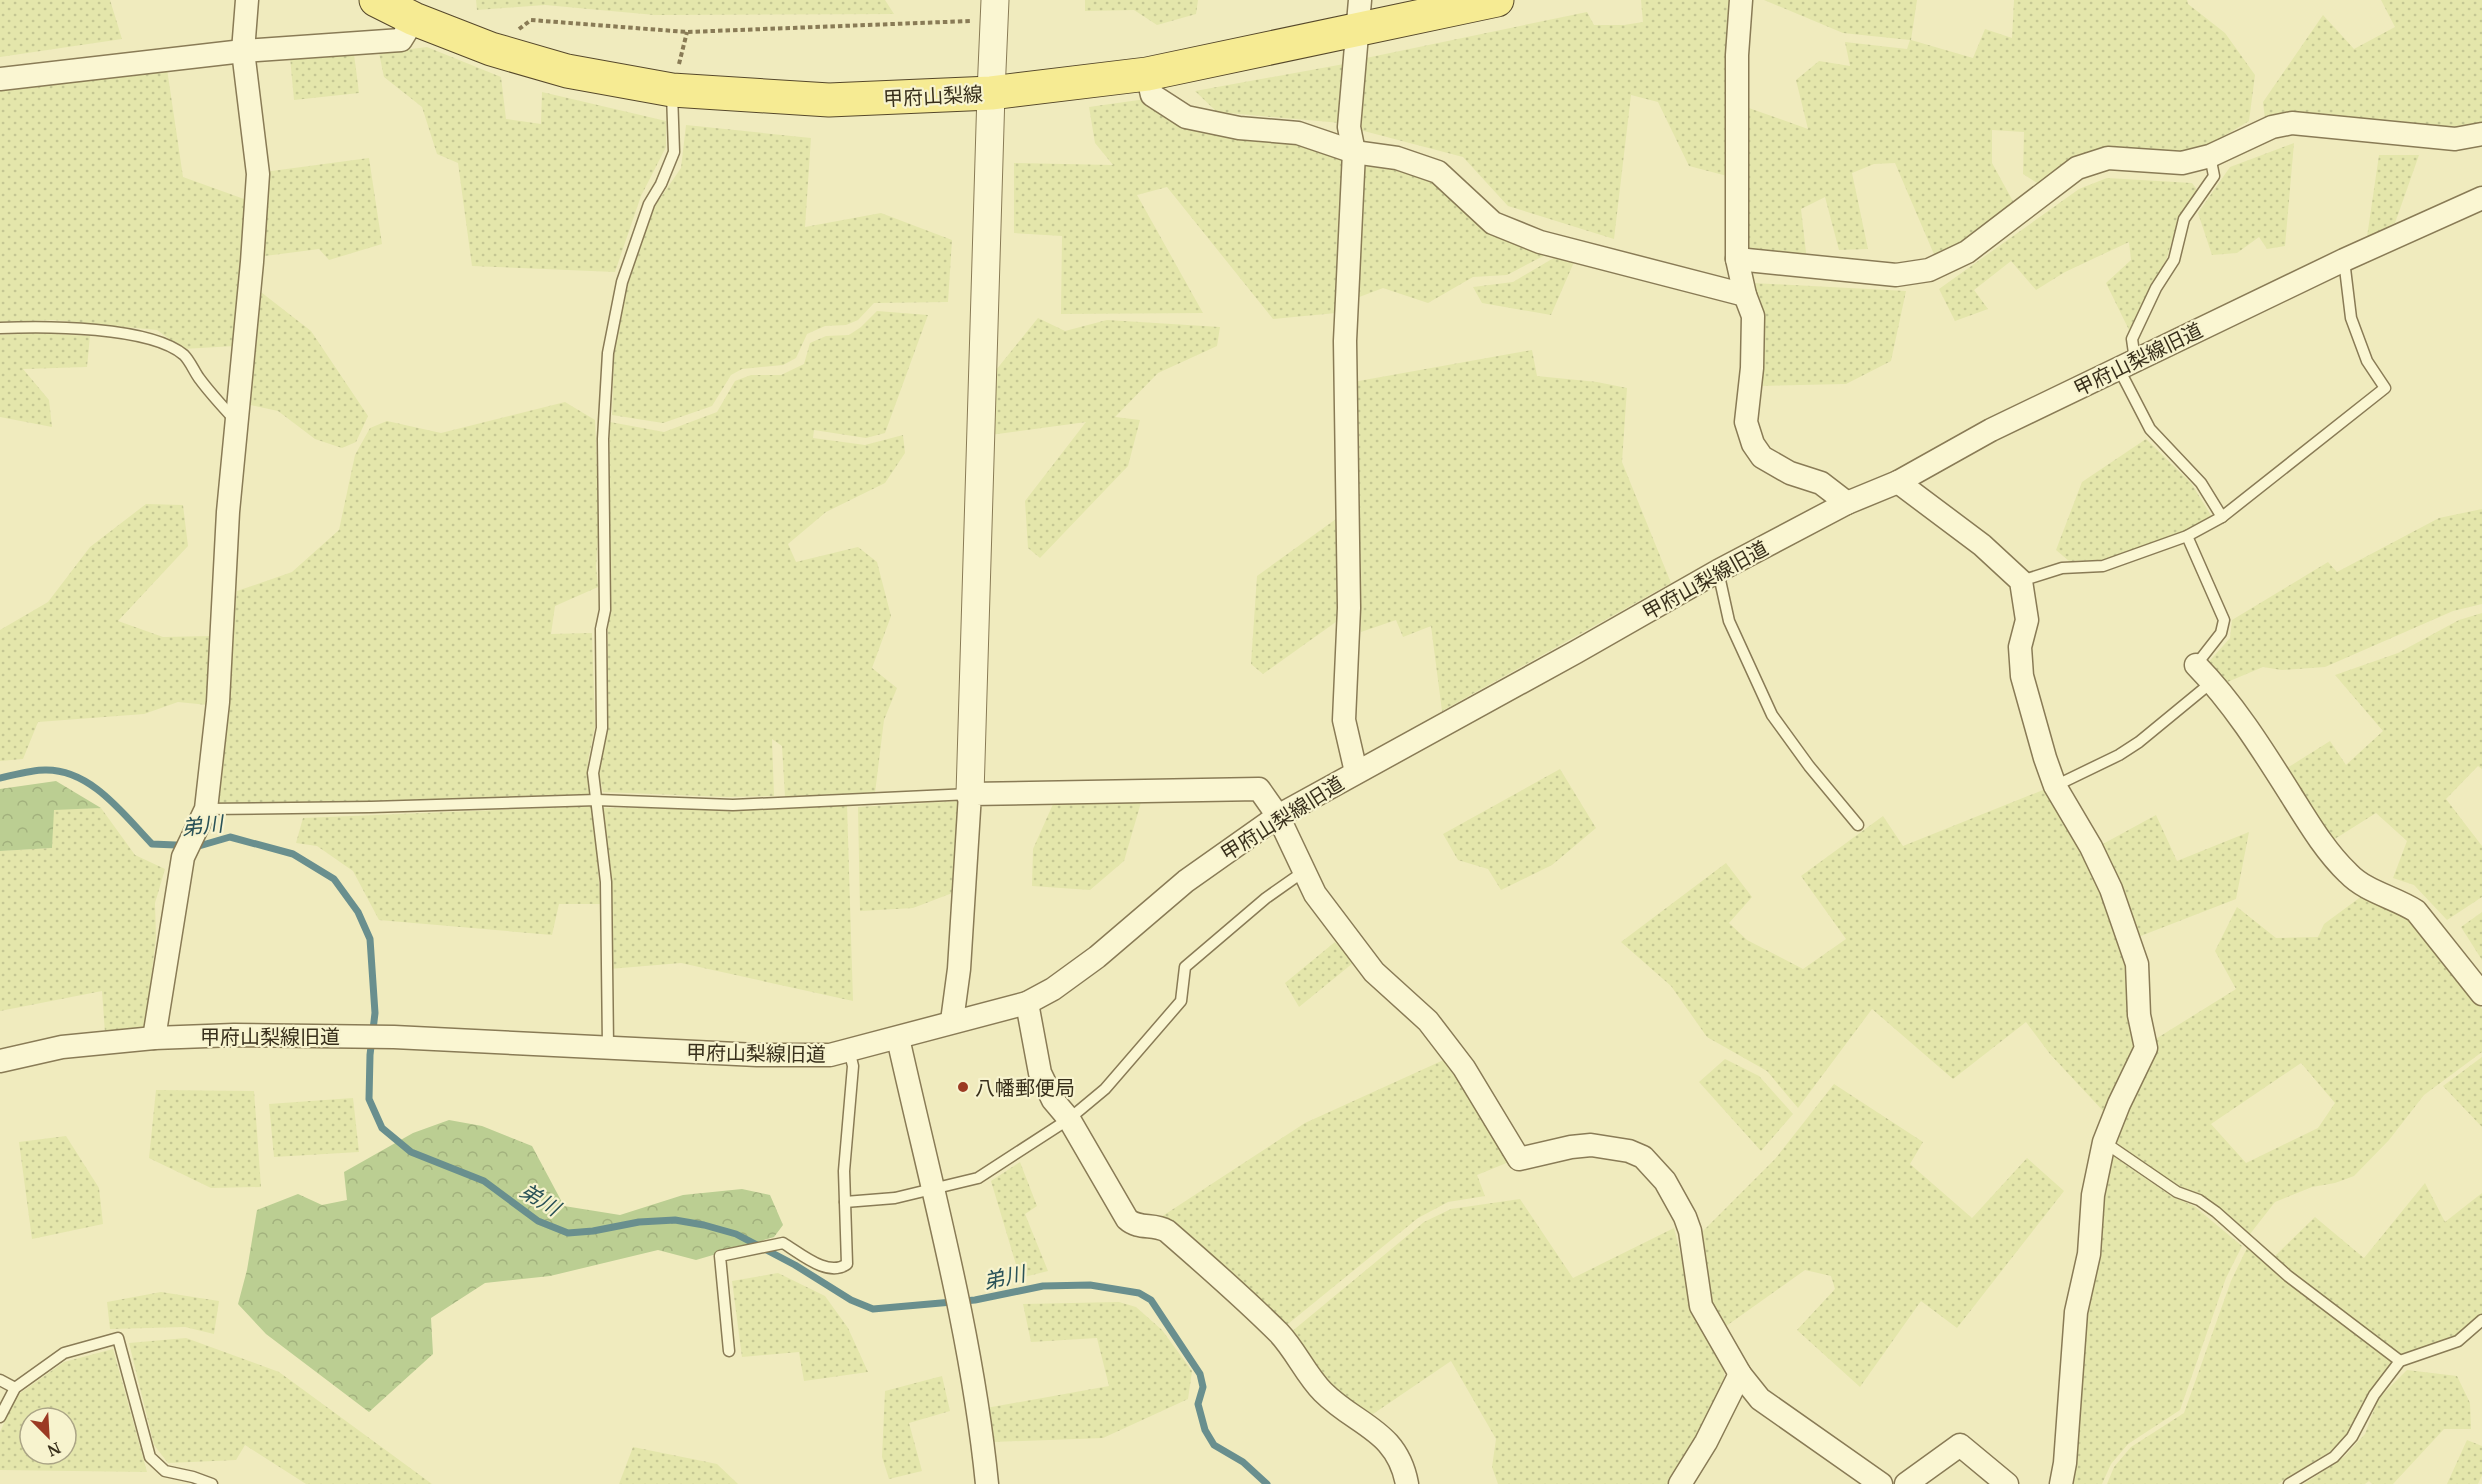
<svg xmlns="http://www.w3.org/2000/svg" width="2482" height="1484" font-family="'PT Serif','Noto Sans JP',serif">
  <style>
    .farmland { fill: url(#farmland-dots); fill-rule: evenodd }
    .forest { fill: url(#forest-crowns) }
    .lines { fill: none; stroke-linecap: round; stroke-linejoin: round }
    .stream { stroke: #698f8e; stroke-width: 7 }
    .service-casing { stroke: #897b56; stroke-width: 13 }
    .minor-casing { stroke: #897b56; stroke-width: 25 }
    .tertiary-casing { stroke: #897b56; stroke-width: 29 }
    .primary-casing { stroke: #56482b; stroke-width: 35 }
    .path { stroke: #897b56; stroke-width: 4; stroke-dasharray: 4.5 3; stroke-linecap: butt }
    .service { stroke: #faf6d2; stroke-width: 10 }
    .minor { stroke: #faf6d2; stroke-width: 22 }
    .tertiary { stroke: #faf6d2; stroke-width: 27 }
    .primary { stroke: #f6eb93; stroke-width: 33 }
    .poi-dot { fill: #9b3a23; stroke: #f7f3ce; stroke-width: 2 }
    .labels { text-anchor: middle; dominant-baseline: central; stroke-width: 4.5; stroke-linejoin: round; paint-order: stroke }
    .street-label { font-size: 20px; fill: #382f1b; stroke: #f7f3ce }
    .poi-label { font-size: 20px; fill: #382f1b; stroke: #f7f3ce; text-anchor: start }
    .water-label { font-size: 21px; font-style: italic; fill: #2a5258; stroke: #f7f3ce }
  </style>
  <defs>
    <pattern id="farmland-dots" width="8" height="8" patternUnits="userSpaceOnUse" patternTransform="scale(1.5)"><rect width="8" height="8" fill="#e4e6ab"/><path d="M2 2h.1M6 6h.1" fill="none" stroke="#c4c693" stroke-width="1.8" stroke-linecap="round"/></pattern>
    <pattern id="forest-crowns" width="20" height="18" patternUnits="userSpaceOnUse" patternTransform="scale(1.5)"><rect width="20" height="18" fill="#bbce92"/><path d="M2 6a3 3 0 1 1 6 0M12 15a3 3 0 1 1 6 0" fill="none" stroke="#a2b17d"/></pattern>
  </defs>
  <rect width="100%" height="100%" fill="#f0ebbe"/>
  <!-- farmland -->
  <g class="farmland">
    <polygon points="0,0 110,0 122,39 0,57"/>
    <polygon points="476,0 885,0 894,14 655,15 545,5 477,10"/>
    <polygon points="1085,0 1198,0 1196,14 1157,25 1134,10 1085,11"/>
    <polygon points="1641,0 1734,0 1731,177 1689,166 1658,102 1631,95 1614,239 1508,206 1463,157 1360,130 1366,58 1587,12 1594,25 1624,25 1643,22"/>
    <polygon points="1764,0 1917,0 1911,40 1973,58 1985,29 2012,38 2014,0 2187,0 2188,4 2225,33 2255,75 2249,121 2207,146 2042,186 2023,174 2024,132 1992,130 1992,163 2015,205 1964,245 1936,259 1895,163 1874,164 1852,173 1868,249 1839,250 1825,197 1801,209 1807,261 1745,254 1746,107 1808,129 1796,80 1819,61 1850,66 1845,42 1907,49 1910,40 1843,33"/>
    <polygon points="2381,0 2482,0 2482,128 2457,133 2265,119 2263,102 2323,15 2354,49 2395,27"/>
    <polygon points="427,47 501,77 506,119 541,124 542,92 666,121 666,147 641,196 615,272 472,266 458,163 437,154 422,107 384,77 379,53"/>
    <polygon points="354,54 359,93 294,100 290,57"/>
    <polygon points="1344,64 1341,123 1217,112 1195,91"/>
    <polygon points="167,69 183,177 244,199 244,265 235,346 183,349 157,330 53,320 0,322 0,86"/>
    <polygon points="1146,99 1295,141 1346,159 1336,313 1273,319 1167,187 1137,195 1203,313 1061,314 1062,236 1014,233 1014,163 1113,165 1095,143 1089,107"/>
    <polygon points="686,125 811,138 805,227 881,213 952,240 948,302 874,303 858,320 846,325 825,326 807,334 796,358 783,365 742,369 731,375 712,406 663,423 612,415 614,353 627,283 654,207 681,168"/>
    <polygon points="2294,143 2285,246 2267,249 2259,237 2237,253 2212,255 2198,213 2230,167"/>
    <polygon points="2379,155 2419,155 2395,223 2367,237"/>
    <polygon points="369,158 382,244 329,260 319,249 265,256 264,172"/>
    <polygon points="1372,162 1434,177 1551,252 1507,275 1473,277 1428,303 1383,288 1354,299 1357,175"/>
    <polygon points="2107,178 2192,183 2198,191 2178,220 2166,261 2129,330 2106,283 2131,260 2129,242 2065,272 2036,290 2011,261 1974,290 1988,309 1955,321 1939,289 2079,189"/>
    <polygon points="1557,256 1574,262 1551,315 1482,303 1473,287 1513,282"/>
    <polygon points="1753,283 1906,291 1891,361 1846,384 1759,386"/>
    <polygon points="257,289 311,331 368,416 356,442 342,448 315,439 278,411 241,403"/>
    <polygon points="877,311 928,315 885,433 866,438 814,430 813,438 865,445 903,435 905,453 885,483 826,512 788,544 796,562 858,547 877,562 891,616 872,668 897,688 884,720 875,793 785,797 782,746 772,739 774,796 727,797 603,792 598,770 607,733 610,422 664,432 717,412 735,381 751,375 781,375 804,364 810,343 826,336 849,335 861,327"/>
    <polygon points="1038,318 1065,331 1107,320 1220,327 1217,346 1158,373 1115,417 1140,420 1128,466 1040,558 1028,548 1025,501 1086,422 990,435 996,370"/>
    <polygon points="31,333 90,336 87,367 23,369 49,400 52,427 0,417 0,335"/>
    <polygon points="1532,350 1537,376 1597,382 1627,388 1622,462 1671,583 1442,711 1431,626 1403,637 1396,620 1361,632 1353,382"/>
    <polygon points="565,402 595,420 599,520 596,567 598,587 555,606 551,634 592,633 595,726 588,761 590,796 215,805 237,591 292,572 339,530 355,455 370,428 387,421 441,433"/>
    <polygon points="2146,439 2191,483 2212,517 2188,531 2103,560 2069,561 2056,550 2082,482"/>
    <polygon points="146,504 183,505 188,546 118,621 163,637 212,636 208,705 178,702 144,714 38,722 23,759 0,761 0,630 48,602 90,547"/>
    <polygon points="2482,509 2482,604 2453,611 2325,667 2282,670 2263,667 2225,683 2206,665 2230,638 2232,620 2328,562 2337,572 2439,518"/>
    <polygon points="1336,519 1340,619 1263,674 1251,664 1257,576"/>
    <polygon points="2482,613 2482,769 2478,766 2446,799 2482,846 2482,897 2447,920 2414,885 2393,878 2407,841 2376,813 2330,842 2284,770 2330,741 2346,765 2383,731 2335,675 2398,653 2459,620"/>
    <polygon points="1560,769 1596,828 1552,865 1501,890 1488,869 1458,860 1443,834"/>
    <polygon points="2048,788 2096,873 2130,962 2140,1050 2105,1113 2050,1054 2026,1022 1953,1079 1872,1009 1798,1108 1767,1071 1707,1037 1671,986 1621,942 1726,863 1752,897 1729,923 1747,940 1803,969 1846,939 1801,876 1883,816 1903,846"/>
    <polygon points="1142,799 1124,861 1090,890 1032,886 1033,849 1054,802"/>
    <polygon points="958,801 955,892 913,908 860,911 858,807"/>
    <polygon points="847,805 853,1001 681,963 609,969 609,884 603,808"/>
    <polygon points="592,806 601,904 559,904 552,935 379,920 353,871 317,846 296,843 303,818"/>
    <polygon points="101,808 135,855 165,869 155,903 156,938 145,1027 105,1033 102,991 0,1011 0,851 52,848 53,809"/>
    <polygon points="2156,815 2177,861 2249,832 2236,899 2138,937 2101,845"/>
    <path d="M 2366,893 L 2411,916 L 2482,1009 L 2482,1052 L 2424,1095 L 2389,1140 L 2354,1176 L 2335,1183 L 2312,1187 L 2275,1202 L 2250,1234 L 2203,1196 L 2175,1187 L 2121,1148 L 2113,1135 L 2154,1040 L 2236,989 L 2215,951 L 2237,907 L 2276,938 L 2318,937 L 2324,924 ZM 2301,1063 L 2335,1103 L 2318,1128 L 2246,1163 L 2211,1124 Z"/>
    <polygon points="2482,912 2482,960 2461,927"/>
    <polygon points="1335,942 1353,963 1299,1007 1285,983"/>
    <polygon points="2482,1057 2482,1127 2443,1086"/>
    <polygon points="1448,1058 1509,1162 1477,1175 1485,1196 1448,1202 1418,1218 1283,1328 1161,1217 1305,1123"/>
    <polygon points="1725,1059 1759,1076 1793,1114 1761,1151 1699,1082"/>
    <polygon points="1834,1084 1923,1142 1910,1164 1972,1218 2027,1158 2064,1191 1957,1328 1921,1301 1860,1387 1797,1330 1835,1289 1831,1276 1805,1270 1722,1329 1706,1301 1697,1237 1775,1159"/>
    <polygon points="156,1090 254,1091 261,1187 211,1188 149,1158"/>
    <polygon points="353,1098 359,1152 274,1157 269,1104"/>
    <polygon points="66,1136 99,1188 103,1224 32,1239 19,1142"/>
    <polygon points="2110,1154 2171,1196 2194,1206 2242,1246 2226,1278 2180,1410 2128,1444 2111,1464 2102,1484 2067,1484 2097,1215"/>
    <polygon points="1020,1162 1037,1206 1025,1214 1048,1271 1020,1278 991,1181"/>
    <polygon points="2425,1183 2445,1222 2482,1193 2482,1317 2455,1338 2417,1353 2397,1355 2291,1275 2274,1257 2315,1217 2364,1258"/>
    <polygon points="1520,1199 1573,1278 1674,1228 1696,1317 1725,1364 1723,1395 1674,1484 1498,1484 1492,1467 1496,1439 1451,1361 1373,1414 1346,1403 1290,1333 1424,1222 1451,1209"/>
    <polygon points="2247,1248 2281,1278 2394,1362 2370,1392 2350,1431 2336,1448 2278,1484 2107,1484 2114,1467 2131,1447 2184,1413 2231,1281"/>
    <polygon points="778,1273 825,1296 848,1328 868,1372 804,1381 799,1352 742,1357 732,1281"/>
    <polygon points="161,1292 219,1301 214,1334 185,1327 110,1329 107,1302"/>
    <polygon points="1119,1302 1136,1307 1162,1330 1192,1371 1188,1399 1103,1438 993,1442 986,1408 1109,1386 1097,1338 1031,1342 1023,1304"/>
    <polygon points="186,1338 279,1372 432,1484 306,1484 245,1445 236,1460 168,1463 154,1445 129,1343"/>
    <path d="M 113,1349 L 147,1472 L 0,1470 L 0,1432 L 16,1396 L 64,1362 ZM 30,1418 L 66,1418 L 66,1454 L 30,1454 Z"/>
    <polygon points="2407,1370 2457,1376 2470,1403 2471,1429 2444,1429 2393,1484 2372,1484 2369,1481 2365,1484 2304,1484 2345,1456 2365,1434 2378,1399"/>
    <polygon points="942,1376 950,1411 909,1423 922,1471 889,1479 882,1457 885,1391"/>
    <polygon points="2467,1440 2482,1446 2482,1475 2478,1484 2447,1484"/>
    <polygon points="633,1447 717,1464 738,1484 619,1484"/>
  </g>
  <!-- forest -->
  <g class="forest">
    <polygon points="56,781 101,808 54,810 52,848 0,851 0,789"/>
    <polygon points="449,1120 482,1126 532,1146 564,1206 620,1215 683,1195 742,1189 770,1195 783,1225 774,1237 696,1260 658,1250 550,1276 485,1283 431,1318 433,1354 369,1412 266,1334 238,1304 247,1270 257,1210 298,1194 322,1205 347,1200 344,1172 413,1133"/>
  </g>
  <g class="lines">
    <!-- stream -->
    <path class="stream" d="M 0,778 C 14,775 31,770 45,770 C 91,769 124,815 152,844 L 199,846 L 230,837 L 293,854 L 334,879 L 358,912 L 370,939 L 375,1013 L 370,1055 L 369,1099 L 382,1128 L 411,1152 L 484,1181 L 538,1221 L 568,1233 L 593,1231 L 639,1222 L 675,1220 L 704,1225 L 736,1234 L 795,1265 L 851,1300 L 873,1309 L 975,1300 L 1043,1286 L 1090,1285 L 1139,1293 L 1151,1300 L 1200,1374 L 1203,1387 L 1198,1404 L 1205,1430 L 1214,1445 L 1243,1462 L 1267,1484"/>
    <defs>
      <g id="service">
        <path d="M 0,328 C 44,326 150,326 184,355 C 190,361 194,371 199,378 C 210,393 222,406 235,420"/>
        <polyline points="2135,360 2132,339 2156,288 2174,260 2184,219 2214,176 2210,156"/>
        <polyline points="2119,369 2150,429 2201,483 2222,517"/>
        <polyline points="2187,536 2224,620 2221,633 2196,665"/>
        <polyline points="1718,571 1729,621 1772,715 1809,766 1858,825"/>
        <polyline points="2021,581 2062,568 2103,566 2187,536 2222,517 2385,388 2367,361 2351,318 2344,260"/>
        <polyline points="2055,786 2119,755 2139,742 2212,682"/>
        <polyline points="206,809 371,807 597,800 733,805 970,794"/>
        <polyline points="608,1046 606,882 593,773 602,728 601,629 605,610 603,439 608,353 622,282 649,204 661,184 674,152 672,93"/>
        <polyline points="2104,1142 2177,1192 2199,1200 2216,1212 2288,1276 2400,1361"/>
        <polyline points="845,1202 895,1198 978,1178 1069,1119 1105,1089 1181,1001 1185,967 1266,898 1303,872"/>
        <path d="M 729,1351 L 720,1256 L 783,1243 C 800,1253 828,1278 847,1264 L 844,1171 L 853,1066 L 849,1050"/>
        <polyline points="0,1380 15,1388"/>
        <polyline points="0,1417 15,1388 64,1353 118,1338 150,1457 165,1471 193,1477 212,1484"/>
        <polyline points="2289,1484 2334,1457 2352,1437 2374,1395 2400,1361 2458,1341 2482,1320"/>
      </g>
      <g id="minor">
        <polyline points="1741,0 1737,55 1737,259 1745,295 1753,316 1752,368 1746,422 1753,444 1762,457 1790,473 1821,483 1847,503"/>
        <polyline points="1147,74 1152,95 1186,117 1239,128 1298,133 1354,152 1397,158 1438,172 1493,223 1540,242 1745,295"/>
        <polyline points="0,79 243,51 401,40 414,19"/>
        <polyline points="1737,259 1896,275 1929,270 1967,252 2077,168 2108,158 2182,163 2210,156 2272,127 2292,123 2455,139 2482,134"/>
        <polyline points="1898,482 1982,545 2021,581 2027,620 2020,647 2022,676 2045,758 2055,786 2091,847 2111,889 2137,964 2139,1015 2146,1048 2119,1104 2104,1142 2093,1195 2089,1254 2076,1312 2065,1463 2061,1484"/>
        <path d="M 2196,665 C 2234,704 2262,749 2291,795 C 2308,822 2325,851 2348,873 C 2366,892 2394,897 2416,911 L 2482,994"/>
        <polyline points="1356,772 1344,720 1349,608 1345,341 1354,152 1349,127 1360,0"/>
        <path d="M 1027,1003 L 1040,1073 L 1053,1100 L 1069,1119 L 1127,1219 C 1139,1230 1153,1223 1167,1231 C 1205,1264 1243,1297 1279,1333 C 1296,1351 1306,1375 1323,1392 C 1357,1426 1397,1430 1407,1484"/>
        <polyline points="952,1021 959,969 970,794 1259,789 1278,816 1315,894 1374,972 1428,1021 1464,1068 1519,1159 1571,1147 1591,1145 1629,1151 1643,1157 1665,1181 1685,1217 1690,1231 1701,1306 1740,1374 1760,1399 1881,1484"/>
        <polyline points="154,1038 183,857 206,809 218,702 228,512 252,262 258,174 243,51 247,0"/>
        <path d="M 898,1038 C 931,1186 972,1333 987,1484"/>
        <polyline points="0,1061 62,1047 154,1038 234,1035 394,1037 757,1055 830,1055 1027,1003 1053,989 1097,957 1186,881 1278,816 1576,652 1718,571 1847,503 1898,482 1991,430 2344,260 2482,198"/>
        <polyline points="1680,1484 1706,1442 1740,1374"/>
        <polyline points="1906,1484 1960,1445 2007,1484"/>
      </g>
      <polyline id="tertiary" points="970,794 991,93 995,0"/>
      <polyline id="primary" points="376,0 414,19 491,49 567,71 672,90 829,100 991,93 1147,74 1497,0"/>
    </defs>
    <!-- service casing -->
    <use href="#service" class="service-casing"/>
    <!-- minor casing -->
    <use href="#minor" class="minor-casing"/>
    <!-- tertiary casing -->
    <use href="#tertiary" class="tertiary-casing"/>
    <!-- primary casing -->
    <use href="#primary" class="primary-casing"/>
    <!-- path -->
    <g class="path">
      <polyline points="519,29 531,20 687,32 970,21"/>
      <polyline points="679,64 687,32"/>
    </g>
    <!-- service -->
    <use href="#service" class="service"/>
    <!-- minor -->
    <use href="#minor" class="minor"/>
    <!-- tertiary -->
    <use href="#tertiary" class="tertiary"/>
    <!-- primary -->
    <use href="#primary" class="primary"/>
  </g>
  <!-- markers -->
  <circle class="poi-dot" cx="963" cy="1087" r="6"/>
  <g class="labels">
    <!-- street labels -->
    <g class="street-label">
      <text transform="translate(933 96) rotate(-3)">甲府山梨線</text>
      <text transform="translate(2138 359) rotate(-26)">甲府山梨線旧道</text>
      <text transform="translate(1705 580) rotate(-29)">甲府山梨線旧道</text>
      <text transform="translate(1282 818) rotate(-32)">甲府山梨線旧道</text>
      <text x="270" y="1036">甲府山梨線旧道</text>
      <text transform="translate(756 1053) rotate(1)">甲府山梨線旧道</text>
    </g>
    <!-- poi labels -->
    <g class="poi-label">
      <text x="975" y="1087">八幡郵便局</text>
    </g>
    <!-- water labels -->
    <g class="water-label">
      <text transform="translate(202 825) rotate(-6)">弟川</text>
      <text transform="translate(540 1199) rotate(31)">弟川</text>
      <text transform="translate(1004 1277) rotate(-12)">弟川</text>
    </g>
  </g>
  <!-- north arrow -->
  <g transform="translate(48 1436) rotate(156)"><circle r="28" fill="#f7f3ce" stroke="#aba586" stroke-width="1.5"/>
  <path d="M0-4.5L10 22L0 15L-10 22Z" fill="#9b3a23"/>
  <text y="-9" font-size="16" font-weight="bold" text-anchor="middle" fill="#382f1b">N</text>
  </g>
</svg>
